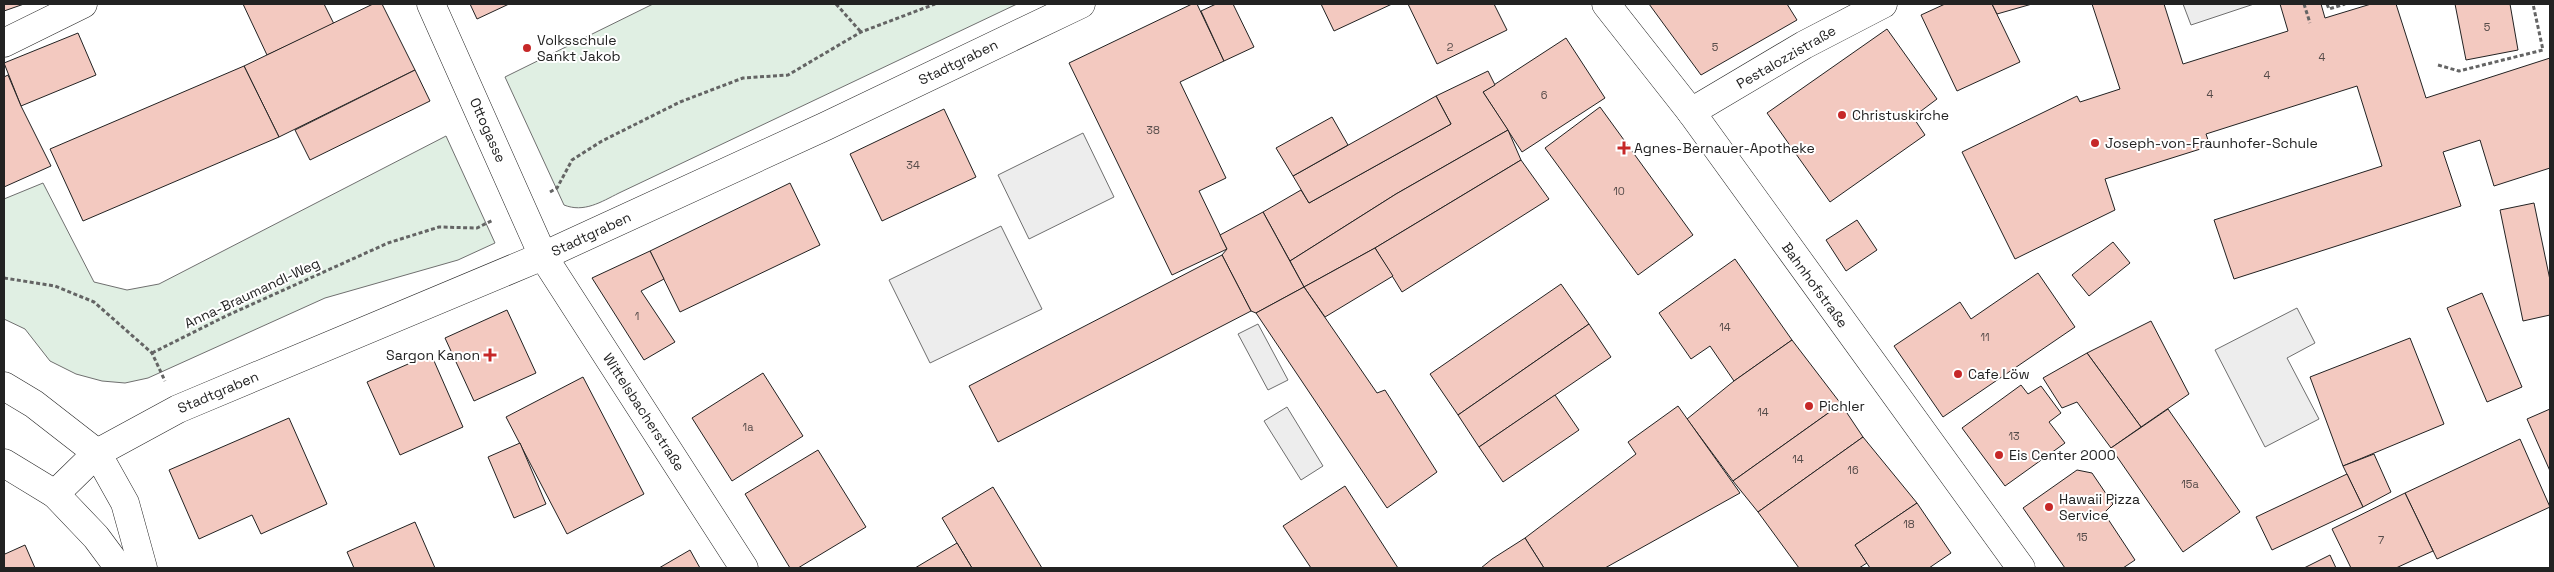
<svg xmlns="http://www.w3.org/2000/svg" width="2554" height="572" font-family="'Space Grotesk',sans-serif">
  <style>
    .green { fill: #e0efe3; stroke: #6f6f6f }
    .parking { fill: #ededed; stroke: #6f6f6f }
    .building { fill: #f3c9c0; stroke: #222 }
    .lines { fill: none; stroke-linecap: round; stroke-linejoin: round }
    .minor-casing { stroke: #222; stroke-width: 29 }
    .major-casing { stroke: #222; stroke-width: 29 }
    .path { stroke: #646464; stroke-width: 3; stroke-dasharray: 4 2.5; stroke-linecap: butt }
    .minor { stroke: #fff; stroke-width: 28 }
    .major { stroke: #fff; stroke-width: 28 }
    .poi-dot { fill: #c62828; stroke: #fff; stroke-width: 2 }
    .labels { text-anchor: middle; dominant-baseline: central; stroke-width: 4; stroke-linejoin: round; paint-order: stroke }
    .number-label { font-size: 11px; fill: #564c4a }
    .poi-label { font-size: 14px; fill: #222; stroke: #fff; text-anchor: start }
    .street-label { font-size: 14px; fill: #222; stroke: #fff }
  </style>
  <rect width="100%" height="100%" fill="#fff"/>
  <!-- green -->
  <g class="green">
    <path d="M 653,4 L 1017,4 L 619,193 C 601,202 584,213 564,205 L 505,77 Z"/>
    <polygon points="446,136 495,243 458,260 325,298 148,378 125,383 102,381 76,374 50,361 25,329 4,319 4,199 43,183 94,282 127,290 159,284"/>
  </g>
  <!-- parking -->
  <g class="parking">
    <polygon points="2183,4 2254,4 2191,25"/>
    <polygon points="1083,133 1114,197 1029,239 998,175"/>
    <polygon points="1001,226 1042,309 930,363 889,280"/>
    <polygon points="2297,308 2315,343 2287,358 2319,419 2265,447 2215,350"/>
    <polygon points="1258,324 1288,380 1268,390 1238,334"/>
    <polygon points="1287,407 1323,466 1301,480 1264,421"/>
  </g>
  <!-- building -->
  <g class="building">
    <polygon points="4,4 24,4 4,11"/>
    <polygon points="243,4 324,4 334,24 267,55"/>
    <polygon points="373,4 382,4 415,70 279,137 244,66"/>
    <polygon points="470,4 509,4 477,19"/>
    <polygon points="1192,4 1197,4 1224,61 1180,82 1226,178 1199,191 1227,249 1172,275 1069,63"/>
    <polygon points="1216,4 1233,4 1254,47 1224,61 1201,11"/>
    <polygon points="1321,4 1392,4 1334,31"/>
    <polygon points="1408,4 1494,4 1507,30 1437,64"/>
    <polygon points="1649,4 1787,4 1797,20 1701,75"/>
    <polygon points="1945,4 1992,4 2020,62 1957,91 1921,15"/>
    <polygon points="1992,4 2032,4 1997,14"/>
    <polygon points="2092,4 2164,4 2183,64 2288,31 2280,4 2321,4 2325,18 2371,4 2396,4 2426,98 2550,58 2550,168 2494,186 2480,140 2443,152 2461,206 2234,279 2214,220 2382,166 2357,86 2206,134 2210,146 2105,179 2115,210 2015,259 1962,152 2077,96 2080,102 2120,89"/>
    <polygon points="2455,4 2510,4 2518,50 2466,60"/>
    <polygon points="1887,29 1937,99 1913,117 1925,135 1830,202 1767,113"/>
    <polygon points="78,33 96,75 21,106 4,63"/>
    <polygon points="1566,38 1605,98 1522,152 1483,92"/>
    <polygon points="244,66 279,137 83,221 50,149"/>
    <polygon points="415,70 430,101 310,160 295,130"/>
    <polygon points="1488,71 1495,85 1483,92 1508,130 1396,194 1290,261 1263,212 1301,190 1309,203 1451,124 1436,96"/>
    <polygon points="8,75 21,106 51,166 4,187 4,77"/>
    <polygon points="1436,96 1451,124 1309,203 1293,176"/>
    <polygon points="1600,107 1693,235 1638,275 1545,148"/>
    <polygon points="944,109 976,177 882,221 850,154"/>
    <polygon points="1332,117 1348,145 1293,176 1276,148"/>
    <polygon points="1508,130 1521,160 1375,248 1304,287 1290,261 1396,194"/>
    <polygon points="1521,160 1549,199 1402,292 1375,248"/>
    <polygon points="790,183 820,245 680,312 650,251"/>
    <polygon points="2534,203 2550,280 2550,315 2523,321 2500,210"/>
    <polygon points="1263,212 1304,287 1256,313 1251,311 1222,255 1227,249 1220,235"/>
    <polygon points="1857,220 1877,250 1846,271 1826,240"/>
    <polygon points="2113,242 2130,263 2089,296 2072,275"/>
    <polygon points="1375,248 1393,276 1325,317 1304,287"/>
    <polygon points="650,251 664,279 641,291 675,342 644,360 592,278"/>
    <polygon points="1222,255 1251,311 998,442 969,386"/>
    <polygon points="1735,259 1792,340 1734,381 1710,346 1691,359 1659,313"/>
    <polygon points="2038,273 2075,327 1943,417 1894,346 1960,302 1971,319"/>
    <polygon points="1561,284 1589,324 1458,415 1430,374"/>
    <polygon points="1304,287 1377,393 1385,390 1437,472 1387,508 1256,313"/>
    <polygon points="2482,293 2522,387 2487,402 2447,308"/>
    <polygon points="507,310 536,373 474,401 445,338"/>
    <polygon points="2151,321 2189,394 2141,427 2087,353"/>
    <polygon points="1589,324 1611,357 1479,447 1458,415"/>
    <polygon points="2410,338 2444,424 2343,466 2310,377"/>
    <polygon points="1792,340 1841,404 1733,481 1687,419 1734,381"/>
    <polygon points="2087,353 2141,427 2111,448 2077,402 2062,408 2043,378"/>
    <polygon points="431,354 463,427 400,455 367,382"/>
    <polygon points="763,373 803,436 732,481 692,418"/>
    <polygon points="583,377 644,494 567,534 506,417"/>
    <polygon points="2021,385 2028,394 2041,386 2061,413 2049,422 2065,443 2005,486 1962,428"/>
    <polygon points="1555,395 1579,430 1503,482 1479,447"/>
    <polygon points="1841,404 1863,437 1758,512 1733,481"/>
    <polygon points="1678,406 1740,493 1605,568 1544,568 1525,538 1636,454 1628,442"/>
    <polygon points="2168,409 2240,512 2183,552 2111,448"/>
    <polygon points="2550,409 2550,471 2527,419"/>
    <polygon points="289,418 327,504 261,534 252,515 199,539 169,470"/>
    <polygon points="1863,437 1917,503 1855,545 1867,563 1859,568 1799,568 1758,512"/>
    <polygon points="2520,439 2550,507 2437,559 2405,493"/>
    <polygon points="520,443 546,504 514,518 488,457"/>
    <polygon points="818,450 866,527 798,568 790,568 745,494"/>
    <polygon points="2374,454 2391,492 2363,507 2343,466"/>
    <polygon points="2077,470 2092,473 2113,504 2104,513 2135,560 2123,568 2065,568 2023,508"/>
    <polygon points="2347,474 2363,507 2272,550 2256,517"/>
    <polygon points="1345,486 1398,568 1311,568 1283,526"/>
    <polygon points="993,487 1042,568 972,568 942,518"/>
    <polygon points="2405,493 2433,551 2396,568 2351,568 2332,529"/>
    <polygon points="1917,503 1951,553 1929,568 1870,568 1855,545"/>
    <polygon points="415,522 435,568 354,568 347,552"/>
    <polygon points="1525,538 1544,568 1481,568 1492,559"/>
    <polygon points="957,543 972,568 915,568"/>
    <polygon points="25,545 35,568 4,568 4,551 5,554"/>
    <polygon points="690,550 700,568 659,568"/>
    <polygon points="2330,555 2336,568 2304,568"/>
  </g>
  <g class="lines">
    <defs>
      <g id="minor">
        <polyline points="431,4 543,256 744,568"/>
        <polyline points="1606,4 1691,112 2021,568"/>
        <polyline points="4,43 83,4"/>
        <polyline points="1691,112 1804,45 1883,4"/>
        <polyline points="97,453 125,503 143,568"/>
        <polyline points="55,494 96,537 119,568"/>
      </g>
      <g id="major">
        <polyline points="4,386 34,404 97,453"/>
        <polyline points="4,463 55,494 97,453 178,409 543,256 826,126 1081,4"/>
      </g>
    </defs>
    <!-- minor casing -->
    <use href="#minor" class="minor-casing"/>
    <!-- major casing -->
    <use href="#major" class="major-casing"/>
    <!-- path -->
    <g class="path">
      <polyline points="836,4 861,32"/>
      <polyline points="2304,4 2310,23"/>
      <polyline points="2327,4 2329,9 2345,4"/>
      <polyline points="2438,65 2459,71 2543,50 2533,4"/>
      <polyline points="550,192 557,188 572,160 602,141 680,102 743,78 788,75 861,32 935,4"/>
      <polyline points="4,278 55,286 94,302 152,353 165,381"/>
      <polyline points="152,353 226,316 388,243 439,227 477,228 493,220"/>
    </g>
    <!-- minor -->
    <use href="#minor" class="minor"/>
    <!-- major -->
    <use href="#major" class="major"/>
  </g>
  <!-- markers -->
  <g class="poi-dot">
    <circle cx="527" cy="48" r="5"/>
    <circle cx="1842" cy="115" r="5"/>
    <circle cx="2095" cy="143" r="5"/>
    <path d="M1621.5 140.5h5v5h5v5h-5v5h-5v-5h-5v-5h5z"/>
    <path d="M487.5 347.5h5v5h5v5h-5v5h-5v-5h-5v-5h5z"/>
    <circle cx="1958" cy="374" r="5"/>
    <circle cx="1809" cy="406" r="5"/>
    <circle cx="1999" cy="455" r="5"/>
    <circle cx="2049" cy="507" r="5"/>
  </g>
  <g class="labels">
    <!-- number labels -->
    <g class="number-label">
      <text x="2487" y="27">5</text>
      <text x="1450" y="47">2</text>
      <text x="1715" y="47">5</text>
      <text x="2322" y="57">4</text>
      <text x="2267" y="75">4</text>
      <text x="2210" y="94">4</text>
      <text x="1544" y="95">6</text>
      <text x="1153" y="130">38</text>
      <text x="913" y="165">34</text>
      <text x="1619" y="191">10</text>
      <text x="637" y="316">1</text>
      <text x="1725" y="327">14</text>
      <text x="1985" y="337">11</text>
      <text x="1763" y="412">14</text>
      <text x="748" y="427">1a</text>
      <text x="2014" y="436">13</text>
      <text x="1798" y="459">14</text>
      <text x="1853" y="470">16</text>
      <text x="2190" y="484">15a</text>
      <text x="1909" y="524">18</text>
      <text x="2082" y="537">15</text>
      <text x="2381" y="540">7</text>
    </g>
    <!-- poi labels -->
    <g class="poi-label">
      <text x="537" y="40">Volksschule<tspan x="537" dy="16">Sankt Jakob</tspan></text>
      <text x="1852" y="115">Christuskirche</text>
      <text x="2105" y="143">Joseph-von-Fraunhofer-Schule</text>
      <text x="1634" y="148">Agnes-Bernauer-Apotheke</text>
      <text x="480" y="355" text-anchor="end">Sargon Kanon</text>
      <text x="1968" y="374">Cafe Löw</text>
      <text x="1819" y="406">Pichler</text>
      <text x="2009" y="455">Eis Center 2000</text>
      <text x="2059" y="499">Hawaii Pizza<tspan x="2059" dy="16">Service</tspan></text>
    </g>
    <!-- street labels -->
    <g class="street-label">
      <text transform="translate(1786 57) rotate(-30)">Pestalozzistraße</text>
      <text transform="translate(958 62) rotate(-26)">Stadtgraben</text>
      <text transform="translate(488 130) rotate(66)">Ottogasse</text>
      <text transform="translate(591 234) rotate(-25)">Stadtgraben</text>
      <text transform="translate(1815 285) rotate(54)">Bahnhofstraße</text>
      <text transform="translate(252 293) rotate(-25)">Anna-Braumandl-Weg</text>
      <text transform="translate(218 392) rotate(-23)">Stadtgraben</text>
      <text transform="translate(644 412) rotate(57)">Wittelsbacherstraße</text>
    </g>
  </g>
  <!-- border -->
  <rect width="2554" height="572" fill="none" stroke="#222222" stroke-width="10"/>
</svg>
